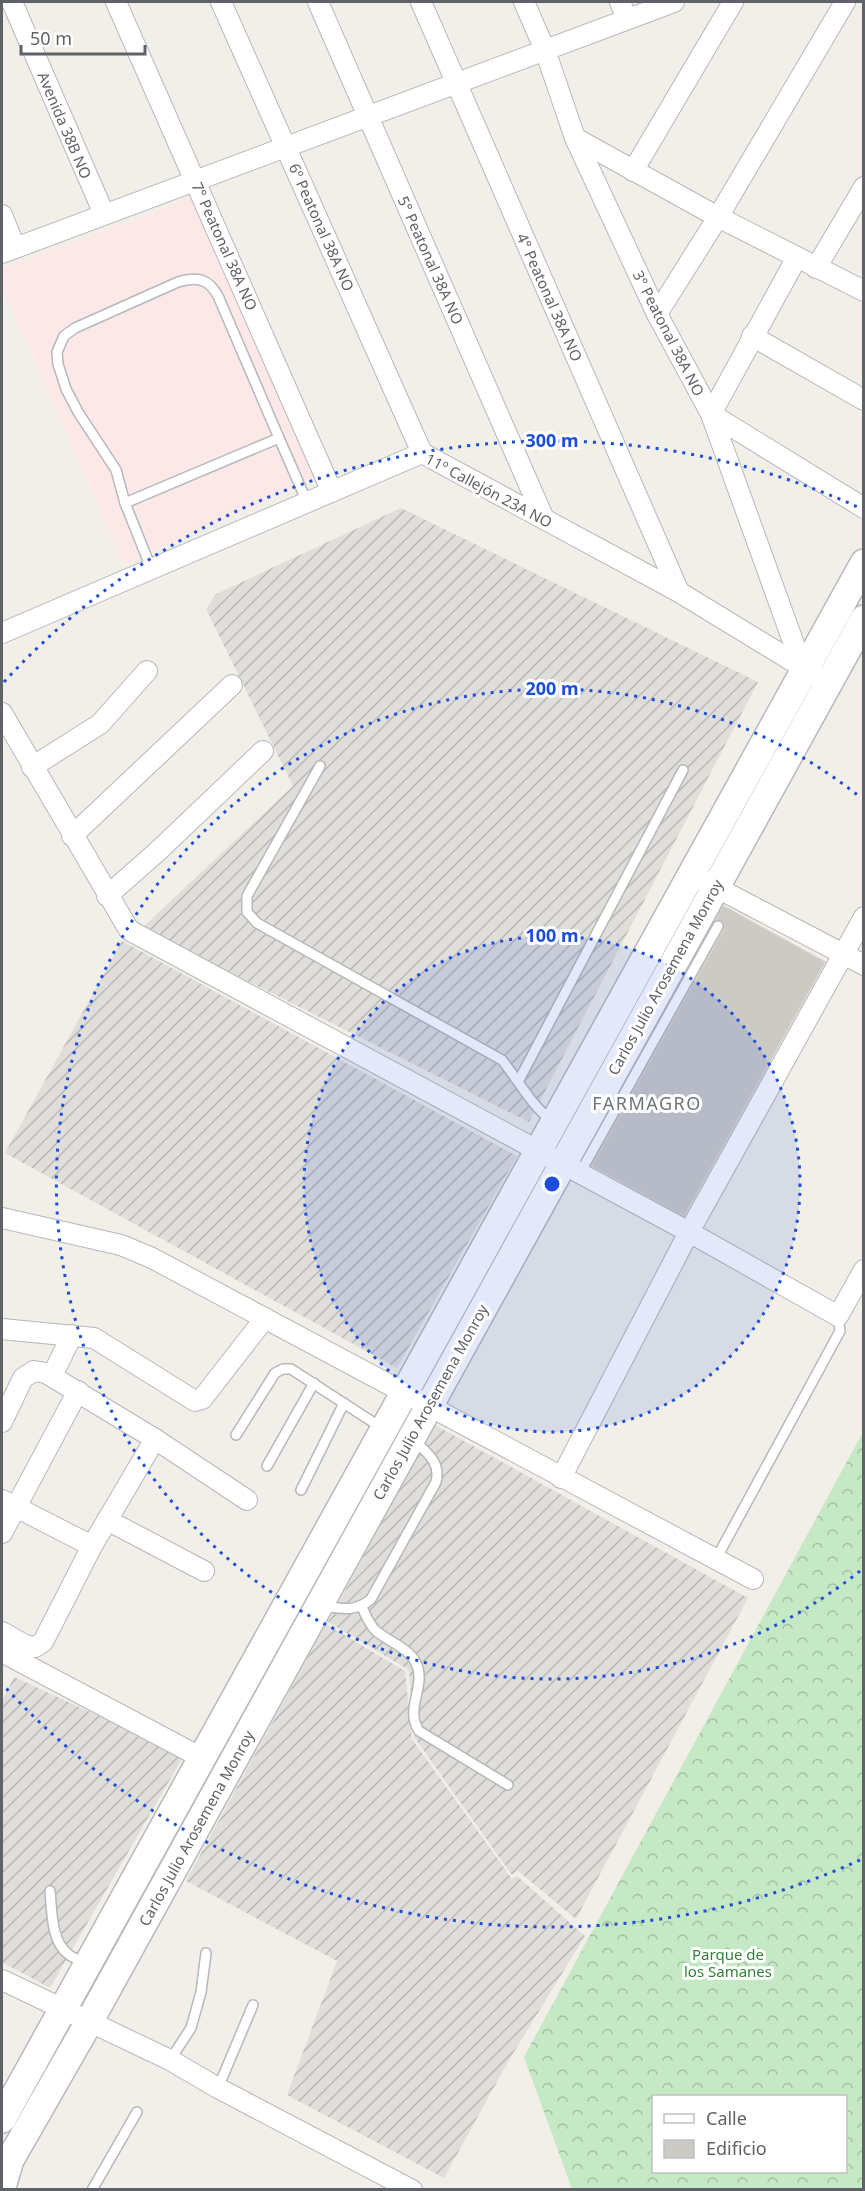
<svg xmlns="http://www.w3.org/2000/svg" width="865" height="2191" font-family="'Noto Sans',sans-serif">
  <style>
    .industrial { fill: url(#industrial-furrows) }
    .medical { fill: #fce8e6 }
    .forest { fill: url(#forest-crowns); fill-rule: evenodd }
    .building { fill: #cccac5; stroke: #d6d1c6; stroke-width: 1.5 }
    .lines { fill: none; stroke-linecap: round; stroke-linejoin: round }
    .service-casing { stroke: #b5b8bc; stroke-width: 12 }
    .minor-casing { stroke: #b5b8bc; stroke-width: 22 }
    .secondary-casing { stroke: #b6babf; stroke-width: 30 }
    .service { stroke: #fff; stroke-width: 9 }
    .minor { stroke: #fff; stroke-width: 20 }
    .secondary { stroke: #fff; stroke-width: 27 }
    .ring { fill: none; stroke: #1d4ed8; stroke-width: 3; stroke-dasharray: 3 6 }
    .labels { text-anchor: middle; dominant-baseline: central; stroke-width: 6; stroke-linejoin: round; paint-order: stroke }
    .street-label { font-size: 15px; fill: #5f6368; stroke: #fff }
    .park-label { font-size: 15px; fill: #348238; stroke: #fff }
    .quarter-label { font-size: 18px; letter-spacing: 1.5px; fill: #70757a; stroke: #fff }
    .centre { fill: #1d4ed8; stroke: #fff; stroke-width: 3 }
    .ring-label { font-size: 18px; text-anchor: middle; font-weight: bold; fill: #1d4ed8; stroke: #fff; stroke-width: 6; stroke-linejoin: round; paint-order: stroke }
  </style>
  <defs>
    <pattern id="industrial-furrows" width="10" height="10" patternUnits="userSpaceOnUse" patternTransform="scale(1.5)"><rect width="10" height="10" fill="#e0deda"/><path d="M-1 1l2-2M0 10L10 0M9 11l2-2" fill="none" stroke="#b9b8b5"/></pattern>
    <pattern id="forest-crowns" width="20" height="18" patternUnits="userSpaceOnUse" patternTransform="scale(1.5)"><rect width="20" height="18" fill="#c5e8c5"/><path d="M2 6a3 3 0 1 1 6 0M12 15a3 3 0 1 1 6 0" fill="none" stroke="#a3c0a4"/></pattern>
  </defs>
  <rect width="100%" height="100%" fill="#f1efe8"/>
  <!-- industrial -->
  <g class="industrial">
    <polygon points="401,508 758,682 529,1122 142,928 293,786 206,609 216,594"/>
    <polygon points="122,941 517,1156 397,1368 5,1153"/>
    <polygon points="435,1425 748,1598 576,1919 518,1871 512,1875 414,1737 409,1670 328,1622"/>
    <polygon points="326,1624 405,1671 412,1739 512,1879 517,1876 585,1936 509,2060 444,2178 287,2095 337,1961 186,1881"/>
    <polygon points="14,1677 184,1755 50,1988 2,1962 2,1701"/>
  </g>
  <!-- medical -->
  <polygon class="medical" points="191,198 316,478 124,564 2,286 2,269"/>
  <!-- forest -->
  <path class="forest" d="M 863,1432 L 863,2189 L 572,2189 L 524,2057 ZM 654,2096 L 846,2096 L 846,2172 L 654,2172 Z"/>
  <!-- building -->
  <polygon class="building" points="723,906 825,962 684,1216 592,1166 724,929 723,922 716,920"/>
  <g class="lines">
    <defs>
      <g id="service">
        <polyline points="125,503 279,438 307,502"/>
        <path d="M 151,568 L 125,503 L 116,470 L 78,412 L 66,389 L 58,364 L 57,352 L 64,336 L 75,328 L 178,282 C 197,276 209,279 218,296 L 279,438"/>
        <path d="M 320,766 L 247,896 L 247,912 L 257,923 L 502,1060 C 518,1080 531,1105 552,1121"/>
        <polyline points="519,1080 683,770"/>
        <polyline points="580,1173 718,926"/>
        <polyline points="236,1435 275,1373 283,1369 291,1369 382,1428"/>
        <polyline points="267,1466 314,1383"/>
        <polyline points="301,1490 344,1403"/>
        <polyline points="716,1559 840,1331 838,1316"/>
        <path d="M 324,1606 C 342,1609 356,1612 371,1599 L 436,1482 C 441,1462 427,1453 414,1440"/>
        <path d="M 362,1607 C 366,1616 369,1624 376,1631 C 388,1641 409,1648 416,1663 C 427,1686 404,1708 419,1731 L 508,1785"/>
        <path d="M 50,1891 C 52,1911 51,1941 68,1954 C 73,1958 80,1961 85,1964"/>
        <polyline points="170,2060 191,2028 201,1992 206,1953"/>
        <polyline points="218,2088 253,2005"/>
        <polyline points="92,2190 137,2112"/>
      </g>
      <g id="minor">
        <polyline points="12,2 104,214"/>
        <polyline points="116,2 332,492"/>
        <polyline points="221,2 422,453"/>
        <polyline points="318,2 544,519"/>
        <polyline points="421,2 679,592"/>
        <polyline points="524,2 545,50 575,138 657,314 711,414 803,669"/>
        <polyline points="620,2 627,19"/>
        <polyline points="575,138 718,217 864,291"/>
        <polyline points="633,171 733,2"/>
        <polyline points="2,215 15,247"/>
        <polyline points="2,253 674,2"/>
        <polyline points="796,259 711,414 864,508"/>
        <polyline points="816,268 864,187"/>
        <polyline points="657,314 718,217 845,2"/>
        <polyline points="752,336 864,400"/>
        <polyline points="2,633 422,453 679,592 815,675"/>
        <polyline points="2,713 129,930 689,1232 838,1316 864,1270"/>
        <polyline points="32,767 100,724 147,671"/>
        <polyline points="72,836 232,685"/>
        <polyline points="704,881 864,965"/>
        <polyline points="107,896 158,851 263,751"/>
        <polyline points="2,1218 121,1245 152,1258 753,1579"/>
        <polyline points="2,1329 94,1338 195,1401 202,1399 265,1318"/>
        <polyline points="52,1376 72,1335"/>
        <polyline points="2,1422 23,1378 34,1371 46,1373 155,1439 247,1500"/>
        <polyline points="561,1478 689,1232 864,917"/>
        <polyline points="2,1500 92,1546"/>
        <polyline points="107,1520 204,1571"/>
        <polyline points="2,1533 78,1391"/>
        <polyline points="2,1632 27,1646 35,1647 43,1642 92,1546 155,1439"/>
        <polyline points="2,1652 202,1758"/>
        <polyline points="2,1980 170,2060 218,2088 412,2190"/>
      </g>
      <g id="secondary">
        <polyline points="2,2119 864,563"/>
        <polyline points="2,2187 10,2160 89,2022 864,619"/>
      </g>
    </defs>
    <!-- service casing -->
    <use href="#service" class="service-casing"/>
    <!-- minor casing -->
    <use href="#minor" class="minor-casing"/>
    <!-- secondary casing -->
    <use href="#secondary" class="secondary-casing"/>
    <!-- service -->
    <use href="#service" class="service"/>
    <!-- minor -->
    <use href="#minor" class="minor"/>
    <!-- secondary -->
    <use href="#secondary" class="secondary"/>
  </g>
  <!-- distance rings -->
  <circle cx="552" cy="1184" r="248" fill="#1d4ed8" fill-opacity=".12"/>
  <g class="ring">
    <circle cx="552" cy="1184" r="248"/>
    <path d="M860 1571A495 495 0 1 1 860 797"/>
    <path d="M860 1860A743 743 0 0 1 4 1686M4 682A743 743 0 0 1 860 508"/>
  </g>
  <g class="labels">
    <!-- street labels -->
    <g class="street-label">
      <text transform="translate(65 125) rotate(67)">Avenida 38B NO</text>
      <text transform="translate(322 227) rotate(66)">6º Peatonal 38A NO</text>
      <text transform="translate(225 246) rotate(66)">7° Peatonal 38A NO</text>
      <text transform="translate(431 260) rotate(66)">5° Peatonal 38A NO</text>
      <text transform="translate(550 297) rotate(66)">4° Peatonal 38A NO</text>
      <text transform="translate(669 333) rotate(63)">3° Peatonal 38A NO</text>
      <text transform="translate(489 490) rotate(28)">11º Callejón 23A NO</text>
      <text transform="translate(665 977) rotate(-61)">Carlos Julio Arosemena Monroy</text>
      <text transform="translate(430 1402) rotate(-61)">Carlos Julio Arosemena Monroy</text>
      <text transform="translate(196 1828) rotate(-61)">Carlos Julio Arosemena Monroy</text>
    </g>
    <!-- park labels -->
    <g class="park-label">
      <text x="728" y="1954">Parque de<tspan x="728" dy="17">los Samanes</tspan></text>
    </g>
    <!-- quarter labels -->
    <g class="quarter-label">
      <text x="647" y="1103">FARMAGRO</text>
    </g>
  </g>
  <circle cx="552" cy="1184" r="9" class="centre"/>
  <g class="ring-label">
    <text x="552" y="447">300 m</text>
    <text x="552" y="695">200 m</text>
    <text x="552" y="942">100 m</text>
  </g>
  <!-- border -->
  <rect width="865" height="2191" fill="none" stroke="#5f6368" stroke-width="6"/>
  <!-- legend -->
  <rect x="652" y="2095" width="195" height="78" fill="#ffffff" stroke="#bfc1c3" stroke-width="1.5"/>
  <rect x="664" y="2114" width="30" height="9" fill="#ffffff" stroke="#bfc1c3" stroke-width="1.5"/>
  <text x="706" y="2125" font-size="18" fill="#5f6368">Calle</text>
  <rect x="664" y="2140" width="30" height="18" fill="#cccac5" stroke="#bfc1c3" stroke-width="1.5"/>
  <text x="706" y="2155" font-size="18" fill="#5f6368">Edificio</text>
  <!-- scale -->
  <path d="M21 45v9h124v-9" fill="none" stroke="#5f6368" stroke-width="3"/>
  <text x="30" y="45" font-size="18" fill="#5f6368" stroke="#ffffff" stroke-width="4.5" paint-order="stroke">50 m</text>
</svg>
